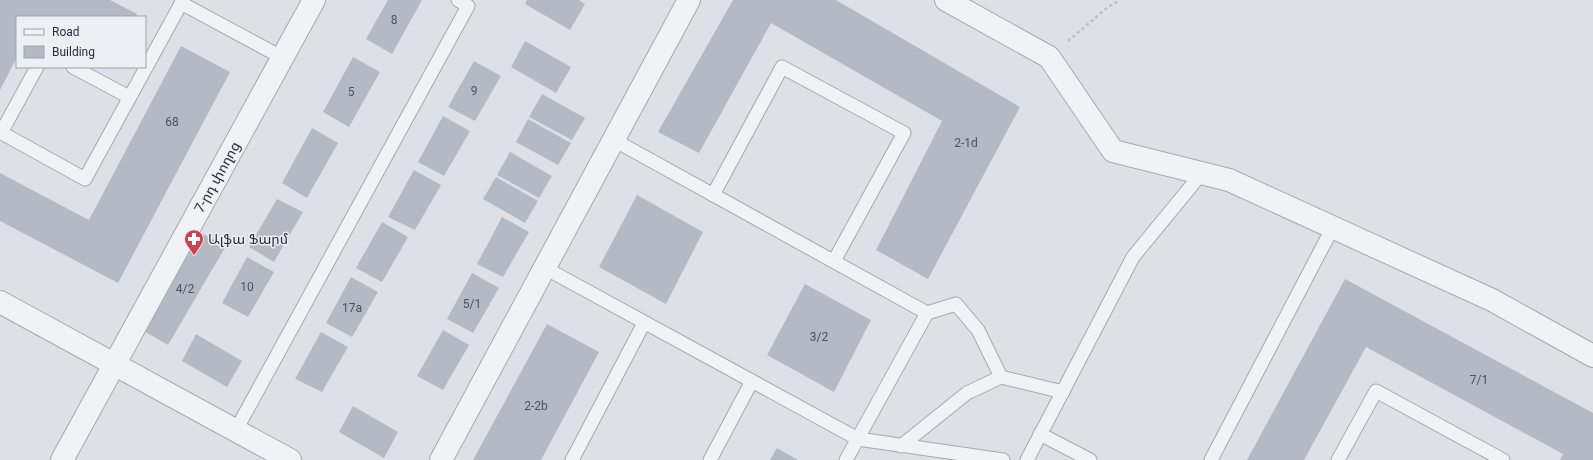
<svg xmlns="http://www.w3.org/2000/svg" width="1593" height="460" font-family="Roboto,'Noto Sans Armenian',sans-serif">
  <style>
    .building { fill: #b4bac4 }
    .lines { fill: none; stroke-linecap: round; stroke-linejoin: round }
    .lane-casing { stroke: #a3a8b1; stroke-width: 15 }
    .street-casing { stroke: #a3a8b1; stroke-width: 24 }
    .path { stroke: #bcbfc5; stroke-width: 2.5; stroke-dasharray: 3 3; stroke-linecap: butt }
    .lane { stroke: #f0f2f5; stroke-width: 13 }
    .street { stroke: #f0f2f5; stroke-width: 22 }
    .labels { text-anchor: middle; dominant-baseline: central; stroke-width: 3; stroke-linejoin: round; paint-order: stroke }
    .number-label { font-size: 12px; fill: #4a515f }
    .street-label { font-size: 14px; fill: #272e3d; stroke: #ecf0f5 }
    .poi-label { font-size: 14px; fill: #272e3d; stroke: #ecf0f5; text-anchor: start }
  </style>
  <rect width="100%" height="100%" fill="#dde1e7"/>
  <!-- building -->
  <g class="building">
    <polygon points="0,0 110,0 137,14 136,17 17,17 17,57 0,90"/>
    <polygon points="388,0 422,0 392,54 366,39"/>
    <polygon points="527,0 579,0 585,4 570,30 525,4"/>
    <polygon points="733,0 836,0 1020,107 928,279 876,250 942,121 771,23 699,153 658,132"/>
    <polygon points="525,41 571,67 556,93 511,67"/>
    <polygon points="181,46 230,72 118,283 0,221 0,173 89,220"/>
    <polygon points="353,57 380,72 349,127 323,112"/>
    <polygon points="474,61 501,76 475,121 448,107"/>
    <polygon points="542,94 585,118 572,140 529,117"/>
    <polygon points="443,116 470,131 444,176 418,162"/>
    <polygon points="528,119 571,143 558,165 516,142"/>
    <polygon points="312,128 338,143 307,198 282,183"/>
    <polygon points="510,152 552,176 539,198 497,175"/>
    <polygon points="414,170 441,185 415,230 388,217"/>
    <polygon points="496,177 538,201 525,223 483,199"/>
    <polygon points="637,195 703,232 666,304 599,267"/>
    <polygon points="277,199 303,212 274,262 249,247"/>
    <polygon points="502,217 529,232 503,277 477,264"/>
    <polygon points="382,222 408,237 382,282 356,268"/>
    <polygon points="201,233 226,246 168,345 144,331"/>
    <polygon points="247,257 274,272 248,317 222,303"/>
    <polygon points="472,273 499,288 473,333 447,319"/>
    <polygon points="351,277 378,292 352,337 326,323"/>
    <polygon points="1345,279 1593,413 1593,460 1560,460 1563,454 1366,347 1304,460 1247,460"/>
    <polygon points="805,284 871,320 834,392 767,355"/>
    <polygon points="547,324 599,352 541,460 473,460"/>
    <polygon points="443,330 469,345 443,390 417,376"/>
    <polygon points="321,332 348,347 322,392 295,379"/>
    <polygon points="196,334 242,361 227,387 182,361"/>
    <polygon points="353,406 398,432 384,458 339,432"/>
    <polygon points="777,448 798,460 770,460"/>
  </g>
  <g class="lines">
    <defs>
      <g id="lane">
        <polyline points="181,3 283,58"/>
        <polyline points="73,67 129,97"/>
        <polyline points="0,132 85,179 183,0"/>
        <polyline points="1,133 37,67"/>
        <polyline points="614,140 927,313 846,460"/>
        <polyline points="713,195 782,67 904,133 834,261"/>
        <polyline points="545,268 858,439 1003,460"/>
        <polyline points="927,313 956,304 978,330 1001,377 1063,392"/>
        <polyline points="236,430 468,6 458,0"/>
        <polyline points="1040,434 1090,460"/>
        <polyline points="901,446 967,393 1001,377"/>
        <polyline points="572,460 644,323"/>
        <polyline points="710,460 752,381"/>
        <polyline points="1027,460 1133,257 1202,173"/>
        <polyline points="1211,460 1333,227"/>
        <polyline points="1338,460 1376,391 1503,460"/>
      </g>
      <g id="street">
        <polyline points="946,0 1049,57 1113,151 1229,180 1492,300 1593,356"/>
        <polyline points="0,302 290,460"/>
        <polyline points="62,460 314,0"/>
        <polyline points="441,460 689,0"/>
      </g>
    </defs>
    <!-- lane casing -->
    <use href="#lane" class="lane-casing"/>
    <!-- street casing -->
    <use href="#street" class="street-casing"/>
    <!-- path -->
    <polyline class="path" points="1068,41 1108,7 1120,0"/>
    <!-- lane -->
    <use href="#lane" class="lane"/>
    <!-- street -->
    <use href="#street" class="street"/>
  </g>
  <!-- icons -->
  <defs>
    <symbol id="pharmacy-pin" viewBox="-11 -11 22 30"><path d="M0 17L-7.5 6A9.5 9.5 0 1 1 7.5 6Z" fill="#cd4152" stroke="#ecf0f5"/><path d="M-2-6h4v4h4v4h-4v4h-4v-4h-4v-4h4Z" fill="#fff"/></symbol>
  </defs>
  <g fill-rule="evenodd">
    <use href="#pharmacy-pin" x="183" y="228" width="22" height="30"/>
  </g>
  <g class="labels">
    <!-- number labels -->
    <g class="number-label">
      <text x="394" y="20">8</text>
      <text x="474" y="91">9</text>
      <text x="351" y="92">5</text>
      <text x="172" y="122">68</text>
      <text x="966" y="143">2-1d</text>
      <text x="247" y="287">10</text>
      <text x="185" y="289">4/2</text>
      <text x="472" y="304">5/1</text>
      <text x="352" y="308">17а</text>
      <text x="819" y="337">3/2</text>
      <text x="1479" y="380">7/1</text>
      <text x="536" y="406">2-2b</text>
    </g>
    <!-- street labels -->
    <g class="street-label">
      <text transform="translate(217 177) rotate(-61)">7-րդ փողոց</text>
    </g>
    <!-- poi labels -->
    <g class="poi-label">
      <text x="208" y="239">Ալֆա Ֆարմ</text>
    </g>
  </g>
  <!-- legend -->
  <rect x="16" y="16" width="130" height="52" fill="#ecf0f5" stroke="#9da2ab"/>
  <rect x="24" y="29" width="20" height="6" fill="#f0f2f5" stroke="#9da2ab"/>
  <text x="52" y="36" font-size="12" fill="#272e3d">Road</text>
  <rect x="24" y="46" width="20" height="12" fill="#b4bac4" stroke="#9da2ab"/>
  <text x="52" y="56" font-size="12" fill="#272e3d">Building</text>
</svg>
